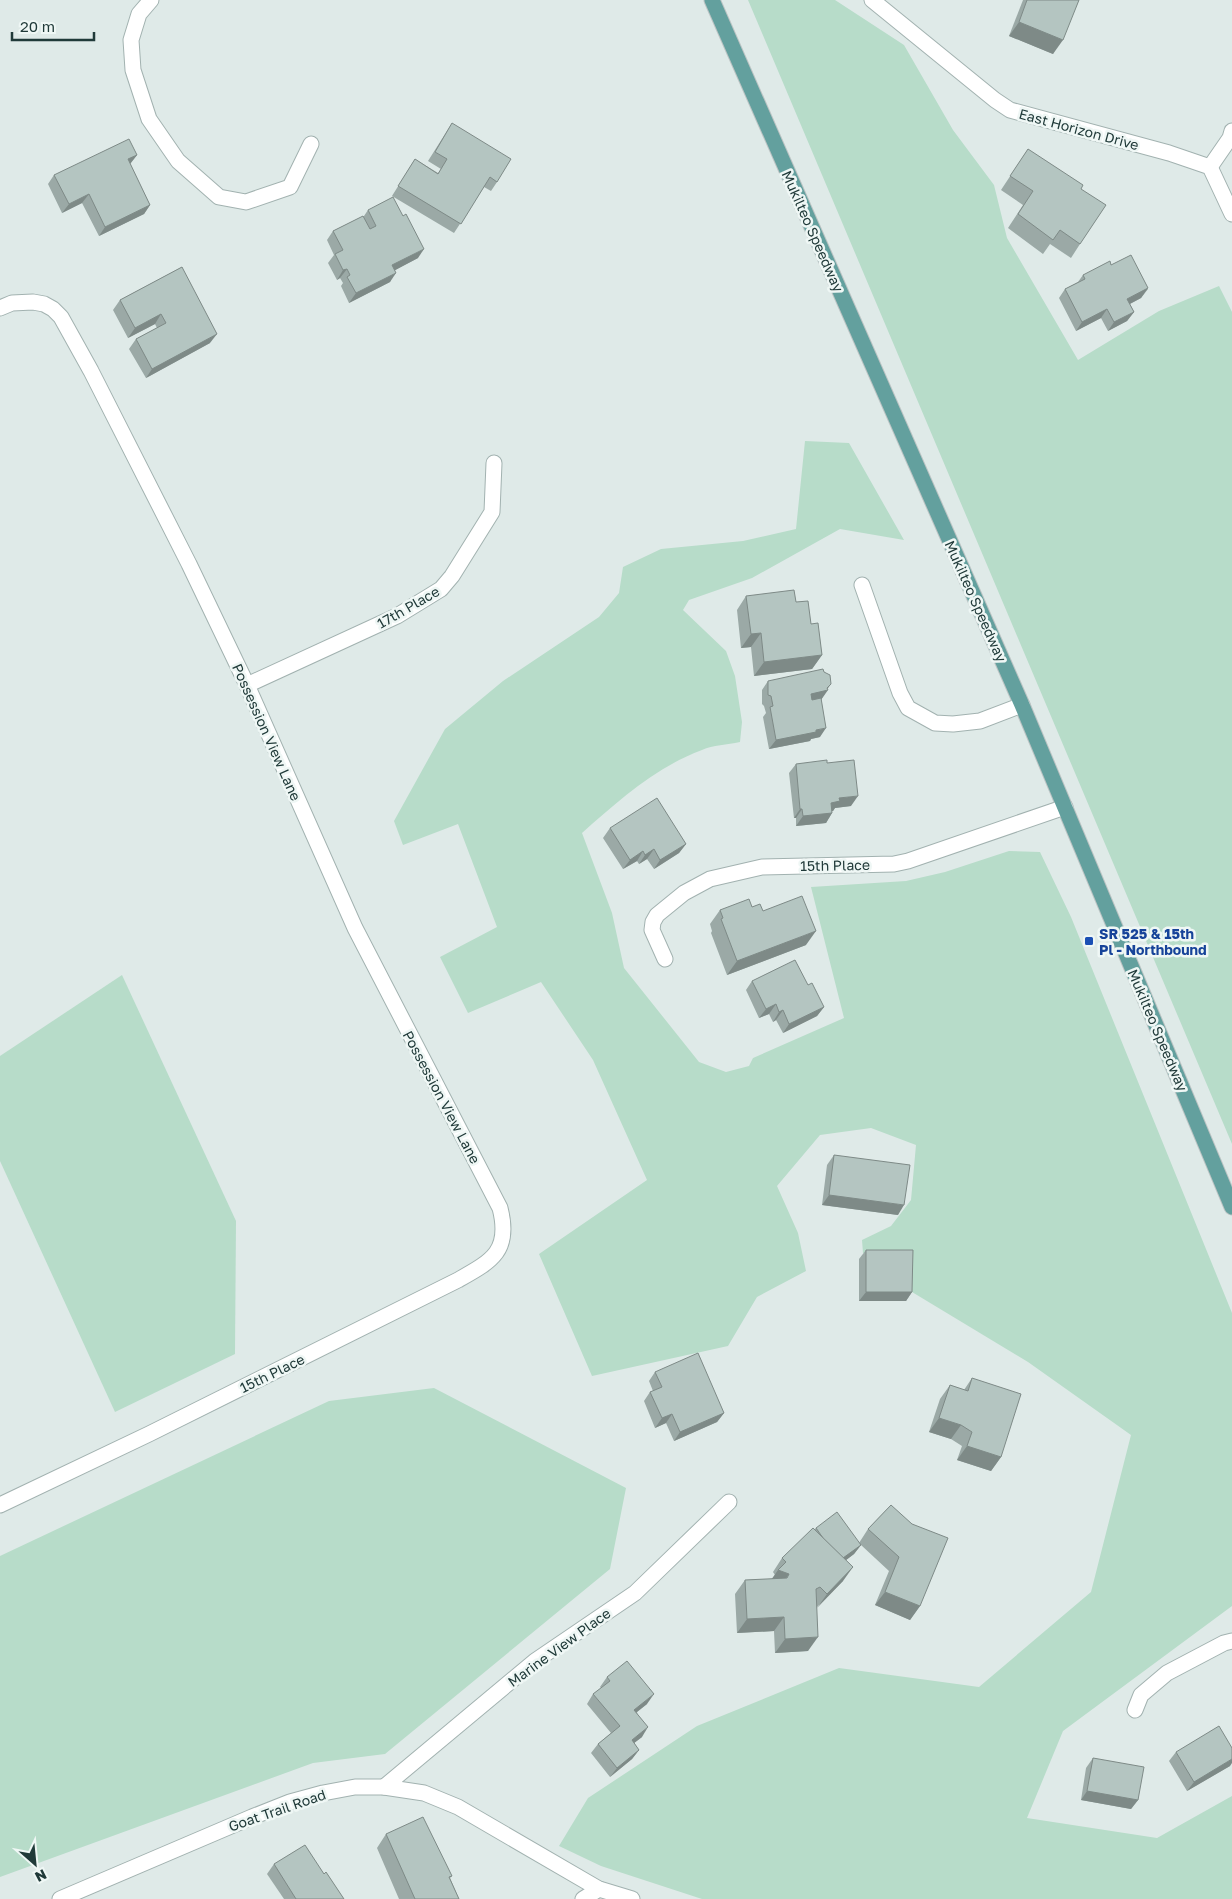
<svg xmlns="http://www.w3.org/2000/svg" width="1232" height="1899" font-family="'Golos Text',sans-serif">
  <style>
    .green { fill: #b7dcc9 }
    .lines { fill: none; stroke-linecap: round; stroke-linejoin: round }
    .service-casing { stroke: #a2b2b0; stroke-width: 17 }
    .minor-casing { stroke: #a2b2b0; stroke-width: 17 }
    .tertiary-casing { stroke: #a2b2b0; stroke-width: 17 }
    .primary-casing { stroke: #bcc4c4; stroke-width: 17 }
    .service { stroke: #fff; stroke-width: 15 }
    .minor { stroke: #fff; stroke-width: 15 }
    .tertiary { stroke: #fff; stroke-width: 15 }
    .primary { stroke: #63a09e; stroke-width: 15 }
    .wall { fill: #9ba9a6 }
    .shaded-wall { fill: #7e8a87 }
    .building { fill: #b4c5c1; stroke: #7e8a87 }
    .transit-dot { fill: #1a4fb4; stroke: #eff7f5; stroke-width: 2 }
    .labels { text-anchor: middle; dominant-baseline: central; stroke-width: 5; stroke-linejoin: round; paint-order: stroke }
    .street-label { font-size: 14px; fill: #203a39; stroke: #eff7f5 }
    .transit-label { font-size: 14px; font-weight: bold; fill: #164399; stroke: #eff7f5; text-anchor: start }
  </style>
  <rect width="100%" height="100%" fill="#dfeae8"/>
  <!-- green -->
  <g class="green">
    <polygon points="748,0 835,0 904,45 953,130 994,185 1007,238 1078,360 1159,311 1219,286 1232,312 1232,1144"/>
    <path d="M 805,441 L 849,443 L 904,540 L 840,529 L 752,578 L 689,600 L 683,610 L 726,651 L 735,676 L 742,722 L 740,742 C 727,745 713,745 702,750 C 656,767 618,801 582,833 L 612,913 L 624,968 L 699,1062 L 726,1072 L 749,1066 L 753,1058 L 844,1018 L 811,887 L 906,881 L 945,872 L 1009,851 L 1040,852 L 1071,917 L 1232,1313 L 1232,1606 L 1063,1731 L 1027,1818 L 1157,1838 L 1232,1796 L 1232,1899 L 702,1899 L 601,1866 L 559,1846 L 588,1798 L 697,1726 L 839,1668 L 979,1687 L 1091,1592 L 1131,1435 L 1028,1362 L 912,1292 L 911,1255 L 863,1253 L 862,1240 L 891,1226 L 911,1200 L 916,1145 L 871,1128 L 820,1135 L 777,1186 L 798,1233 L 806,1271 L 757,1297 L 728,1346 L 592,1376 L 539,1254 L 647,1180 L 593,1060 L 541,982 L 468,1013 L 440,957 L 497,927 L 458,824 L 403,845 L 394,821 L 445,729 L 503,681 L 599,617 L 619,593 L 623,567 L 661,549 L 743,541 L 796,529 Z"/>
    <polygon points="122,975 236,1221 235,1354 115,1412 0,1161 0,1056"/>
    <polygon points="434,1388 626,1488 610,1569 385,1754 313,1763 0,1877 0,1556 329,1401"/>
  </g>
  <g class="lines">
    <defs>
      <polyline id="service" points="862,585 900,693 908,708 935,723 953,724 980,721 1022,705"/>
      <g id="minor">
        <polyline points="151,0 139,14 131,40 133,70 149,119 178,161 219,197 246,202 290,187 311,144"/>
        <polyline points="872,0 995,100 1010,110 1169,153 1210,167 1232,214"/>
        <polyline points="1210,167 1230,138 1232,131"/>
        <path d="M 0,308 L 12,303 L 33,302 L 44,304 L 53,309 L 61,317 L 91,371 L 189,564 L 247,685 L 355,928 L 500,1208 C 511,1251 492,1261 458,1280 L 149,1434 L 0,1505"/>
        <polyline points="247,685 397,616 441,589 452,576 492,512 494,463"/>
        <polyline points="665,959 652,930 653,922 657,915 684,893 710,879 762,867 894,864 908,861 1065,807"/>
        <polyline points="1135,1710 1141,1695 1167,1673 1224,1643 1232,1641"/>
        <polyline points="384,1787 535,1661 635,1593 729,1502"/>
        <polyline points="583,1899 599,1889"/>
      </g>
      <polyline id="tertiary" points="60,1899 252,1817 290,1802 323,1793 355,1787 384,1787 424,1793 458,1807 599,1889 632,1899"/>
      <polyline id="primary" points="712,0 1022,705 1232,1207"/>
    </defs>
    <!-- service casing -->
    <use href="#service" class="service-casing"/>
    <!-- minor casing -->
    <use href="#minor" class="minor-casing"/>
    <!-- tertiary casing -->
    <use href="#tertiary" class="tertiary-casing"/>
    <!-- primary casing -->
    <use href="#primary" class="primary-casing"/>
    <!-- service -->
    <use href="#service" class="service"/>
    <!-- minor -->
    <use href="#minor" class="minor"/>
    <!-- tertiary -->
    <use href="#tertiary" class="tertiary"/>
    <!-- primary -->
    <use href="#primary" class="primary"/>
  </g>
  <!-- wall -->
  <g class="wall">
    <polygon points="1023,0 1079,0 1053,54 1009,36"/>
    <polygon points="452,123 497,182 491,191 484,187 454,233 392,196 415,159 438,173 441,169 428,161"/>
    <polygon points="1028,149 1081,189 1080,244 1071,258 1050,244 1043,254 1008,228 1023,205 1001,190"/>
    <polygon points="137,155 130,164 150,205 144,214 99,236 82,203 62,213 48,184 54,175"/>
    <polygon points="368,210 418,258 395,270 390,282 349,303 341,286 343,283 340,278 337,280 328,263 334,255 327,240 333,231 364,216"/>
    <polygon points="1111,265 1148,289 1141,298 1130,304 1134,312 1127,321 1108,331 1101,318 1076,331 1059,298 1065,289 1078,282 1083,275"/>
    <polygon points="182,267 210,343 146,378 129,349 136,339 157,328 155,324 128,338 113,310 120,300"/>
    <polygon points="746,596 796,602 811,624 822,655 812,669 754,676 751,647 741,648 737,610"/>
    <polygon points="768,681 827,689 821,700 820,737 811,739 810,741 769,749 763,717 766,713 764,706 762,704 762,690"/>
    <polygon points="827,763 851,806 835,808 833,811 832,811 832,813 826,823 796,826 796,818 794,818 789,773 796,764"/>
    <polygon points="610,828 686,844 679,853 654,869 647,859 639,864 637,861 623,869 603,838"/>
    <polygon points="752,907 763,911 806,945 727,975 711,933 712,931 710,924 720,910"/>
    <polygon points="752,981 808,985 824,1007 817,1016 783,1033 776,1020 773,1022 769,1014 759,1018 746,990"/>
    <polygon points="834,1155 898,1215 822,1205 827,1165"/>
    <polygon points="866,1250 912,1292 906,1301 859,1301 859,1259"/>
    <polygon points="655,1372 724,1413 717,1422 674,1441 666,1423 655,1428 644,1401 650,1392 653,1391 649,1381"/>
    <polygon points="972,1378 1001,1457 991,1471 957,1460 962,1446 951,1439 929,1432 940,1399 950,1385 964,1390"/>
    <polygon points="891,1505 920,1606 910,1620 875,1605 889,1571 861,1545 854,1554 846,1560 843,1581 817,1607 808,1651 775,1653 774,1631 737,1633 735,1594 745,1580 772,1579 775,1575 773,1572 782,1558 816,1528 859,1543 868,1529"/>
    <polygon points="607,1677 647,1704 637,1712 642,1737 634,1743 639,1750 632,1759 610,1777 591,1753 598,1744 611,1733 587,1704 593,1694 601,1688 600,1687"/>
    <polygon points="1176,1752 1230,1766 1187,1791 1169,1761"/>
    <polygon points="1093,1758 1138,1800 1131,1809 1081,1800 1086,1768"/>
    <polygon points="386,1834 452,1876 450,1878 459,1899 399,1899 377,1848"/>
    <polygon points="274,1864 324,1874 344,1899 284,1899 267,1874"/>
  </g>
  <!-- shaded-wall -->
  <g class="shaded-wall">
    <polygon points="1019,22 1063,40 1053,54 1009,36"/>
    <polygon points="137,155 130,164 128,159"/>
    <polygon points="89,194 82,203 62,213 69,204"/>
    <polygon points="150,205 144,214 99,236 105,227"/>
    <polygon points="424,249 418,258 386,275 392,265"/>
    <polygon points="347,269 340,278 337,280 343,270"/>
    <polygon points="396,273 390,282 349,303 356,293"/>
    <polygon points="1148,288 1141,298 1120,309 1127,299"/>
    <polygon points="1107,309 1101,318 1076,331 1082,322"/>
    <polygon points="1134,312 1127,321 1108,331 1114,322"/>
    <polygon points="161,314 155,324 128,338 135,328"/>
    <polygon points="217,334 210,343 146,378 152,369"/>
    <polygon points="761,633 751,647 741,648 751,634"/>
    <polygon points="822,655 812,669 754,676 764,662"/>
    <polygon points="831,684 826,691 828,690 821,700 804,703 811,694"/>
    <polygon points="826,728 820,737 811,739 810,741 769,749 776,740"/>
    <polygon points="858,796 851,806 835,808 833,811 824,812 831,803 839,798"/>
    <polygon points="800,809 802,809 796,818 794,818"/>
    <polygon points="832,813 826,823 796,826 803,816"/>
    <polygon points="686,844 679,853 654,869 660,860"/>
    <polygon points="654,849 647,859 639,864 645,855"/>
    <polygon points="643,851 637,861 623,869 630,860"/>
    <polygon points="816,931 806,945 727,975 737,961"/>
    <polygon points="776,1004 769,1014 759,1018 766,1009"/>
    <polygon points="824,1007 817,1016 783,1033 789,1024"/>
    <polygon points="783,1010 776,1020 773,1022 779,1012"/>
    <polygon points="829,1195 904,1205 898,1215 822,1205"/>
    <polygon points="866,1292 912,1292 906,1301 859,1301"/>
    <polygon points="724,1413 717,1422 674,1441 680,1432"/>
    <polygon points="672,1414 666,1423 655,1428 662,1418"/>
    <polygon points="939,1418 961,1425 951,1439 929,1432"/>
    <polygon points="967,1446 1001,1457 991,1471 957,1460"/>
    <polygon points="861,1545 854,1554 833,1570 839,1560"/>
    <polygon points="853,1567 843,1581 817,1608 827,1594"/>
    <polygon points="778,1570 789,1574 779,1588 769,1583"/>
    <polygon points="885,1592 920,1606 910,1620 875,1605"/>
    <polygon points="784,1617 774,1631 737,1633 747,1619"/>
    <polygon points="818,1637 808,1651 775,1653 785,1639"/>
    <polygon points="654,1694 647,1704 628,1719 634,1710"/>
    <polygon points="648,1727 642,1737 625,1750 632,1740"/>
    <polygon points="639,1750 632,1759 610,1777 617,1768"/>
    <polygon points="1232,1759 1232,1763 1230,1766 1187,1791 1194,1782"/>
    <polygon points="1087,1791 1138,1800 1131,1809 1081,1800"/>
  </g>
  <!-- building -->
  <g class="building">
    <polygon points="1027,0 1079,0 1063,40 1019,22"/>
    <polygon points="452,123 511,159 497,182 490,177 461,224 398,186 415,159 438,174 447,159 435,152"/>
    <polygon points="129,139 137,155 128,159 150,205 105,227 89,194 69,204 54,175"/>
    <polygon points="1028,149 1083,185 1081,189 1106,205 1080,244 1060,230 1053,240 1018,214 1033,191 1010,176"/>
    <polygon points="393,197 403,216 406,214 424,249 392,265 396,273 356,293 347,277 350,275 347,269 343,270 335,254 343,250 333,231 363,216 370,229 376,226 368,210"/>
    <polygon points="1131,255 1148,288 1127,299 1134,312 1114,322 1107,309 1082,322 1065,289 1085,279 1083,275 1110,261 1111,265"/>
    <polygon points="182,267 217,334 152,369 136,339 166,323 161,314 135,328 120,300"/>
    <polygon points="794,590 796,602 808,601 811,624 818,623 822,655 764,662 761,633 751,634 746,596"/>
    <polygon points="823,669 824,672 830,675 831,684 827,688 828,690 811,694 812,700 821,698 826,728 816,730 816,732 776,740 770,707 773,706 771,696 768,695 768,681"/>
    <polygon points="827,760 827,763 854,760 858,796 839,798 840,801 831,803 832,813 803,816 802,809 800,809 796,764"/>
    <polygon points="657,798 686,844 660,860 654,849 645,855 643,851 630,860 610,828"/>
    <polygon points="802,896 816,931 737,961 721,919 723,918 720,910 749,899 752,907 760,904 763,911"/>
    <polygon points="795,960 808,985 812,983 824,1007 789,1024 783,1010 779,1012 776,1004 766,1009 752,981"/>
    <polygon points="834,1155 910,1165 904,1205 829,1195"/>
    <polygon points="866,1250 913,1250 912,1292 866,1292"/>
    <polygon points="698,1353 724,1413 680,1432 672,1414 662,1418 650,1392 662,1387 655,1372"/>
    <polygon points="972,1378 1021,1394 1001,1457 967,1446 972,1432 961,1425 939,1418 950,1385 968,1391"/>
    <polygon points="891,1505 912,1524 948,1538 920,1606 885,1592 899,1557 868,1529"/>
    <polygon points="837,1512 861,1545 843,1558 823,1538 816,1528"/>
    <polygon points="813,1528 853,1567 827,1594 820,1587 816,1589 818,1637 785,1639 784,1617 747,1619 745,1580 787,1578 789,1574 778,1570 786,1562 782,1558"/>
    <polygon points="627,1661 654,1694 634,1710 648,1727 632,1740 639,1750 617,1768 598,1744 620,1726 593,1694 610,1681 607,1677"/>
    <polygon points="1219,1726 1232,1748 1232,1759 1194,1782 1176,1752"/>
    <polygon points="1093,1758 1144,1767 1138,1800 1087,1791"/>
    <polygon points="423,1817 452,1876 449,1877 459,1899 415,1899 386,1834"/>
    <polygon points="305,1845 324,1874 326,1872 344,1899 296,1899 274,1864"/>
  </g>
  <!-- markers -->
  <rect class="transit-dot" x="1084" y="936" width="10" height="10" rx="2.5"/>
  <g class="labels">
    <!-- street labels -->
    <g class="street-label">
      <text transform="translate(1079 129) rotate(15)">East Horizon Drive</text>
      <text transform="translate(813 231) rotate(66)">Mukilteo Speedway</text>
      <text transform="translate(976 601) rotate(66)">Mukilteo Speedway</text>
      <text transform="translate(408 607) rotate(-30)">17th Place</text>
      <text transform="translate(267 732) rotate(66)">Possession View Lane</text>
      <text transform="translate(835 865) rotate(-1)">15th Place</text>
      <text transform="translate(1158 1030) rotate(67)">Mukilteo Speedway</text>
      <text transform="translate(442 1097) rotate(62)">Possession View Lane</text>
      <text transform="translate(272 1373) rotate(-26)">15th Place</text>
      <text transform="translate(559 1647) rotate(-36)">Marine View Place</text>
      <text transform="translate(277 1810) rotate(-19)">Goat Trail Road</text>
    </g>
    <!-- transit labels -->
    <g class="transit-label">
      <text x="1099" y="933">SR 525 &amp; 15th<tspan x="1099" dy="16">Pl - Northbound</tspan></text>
    </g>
  </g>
  <!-- north arrow -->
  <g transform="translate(35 1864) rotate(153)" stroke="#eff7f5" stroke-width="4" paint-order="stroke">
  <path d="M0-4L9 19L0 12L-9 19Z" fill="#203a39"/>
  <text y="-8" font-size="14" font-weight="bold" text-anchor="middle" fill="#203a39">N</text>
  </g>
  <!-- scale -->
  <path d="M12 32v8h82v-8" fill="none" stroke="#203a39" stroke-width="2.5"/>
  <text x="20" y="32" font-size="15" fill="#203a39" stroke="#eff7f5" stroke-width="4" paint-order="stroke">20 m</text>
</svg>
